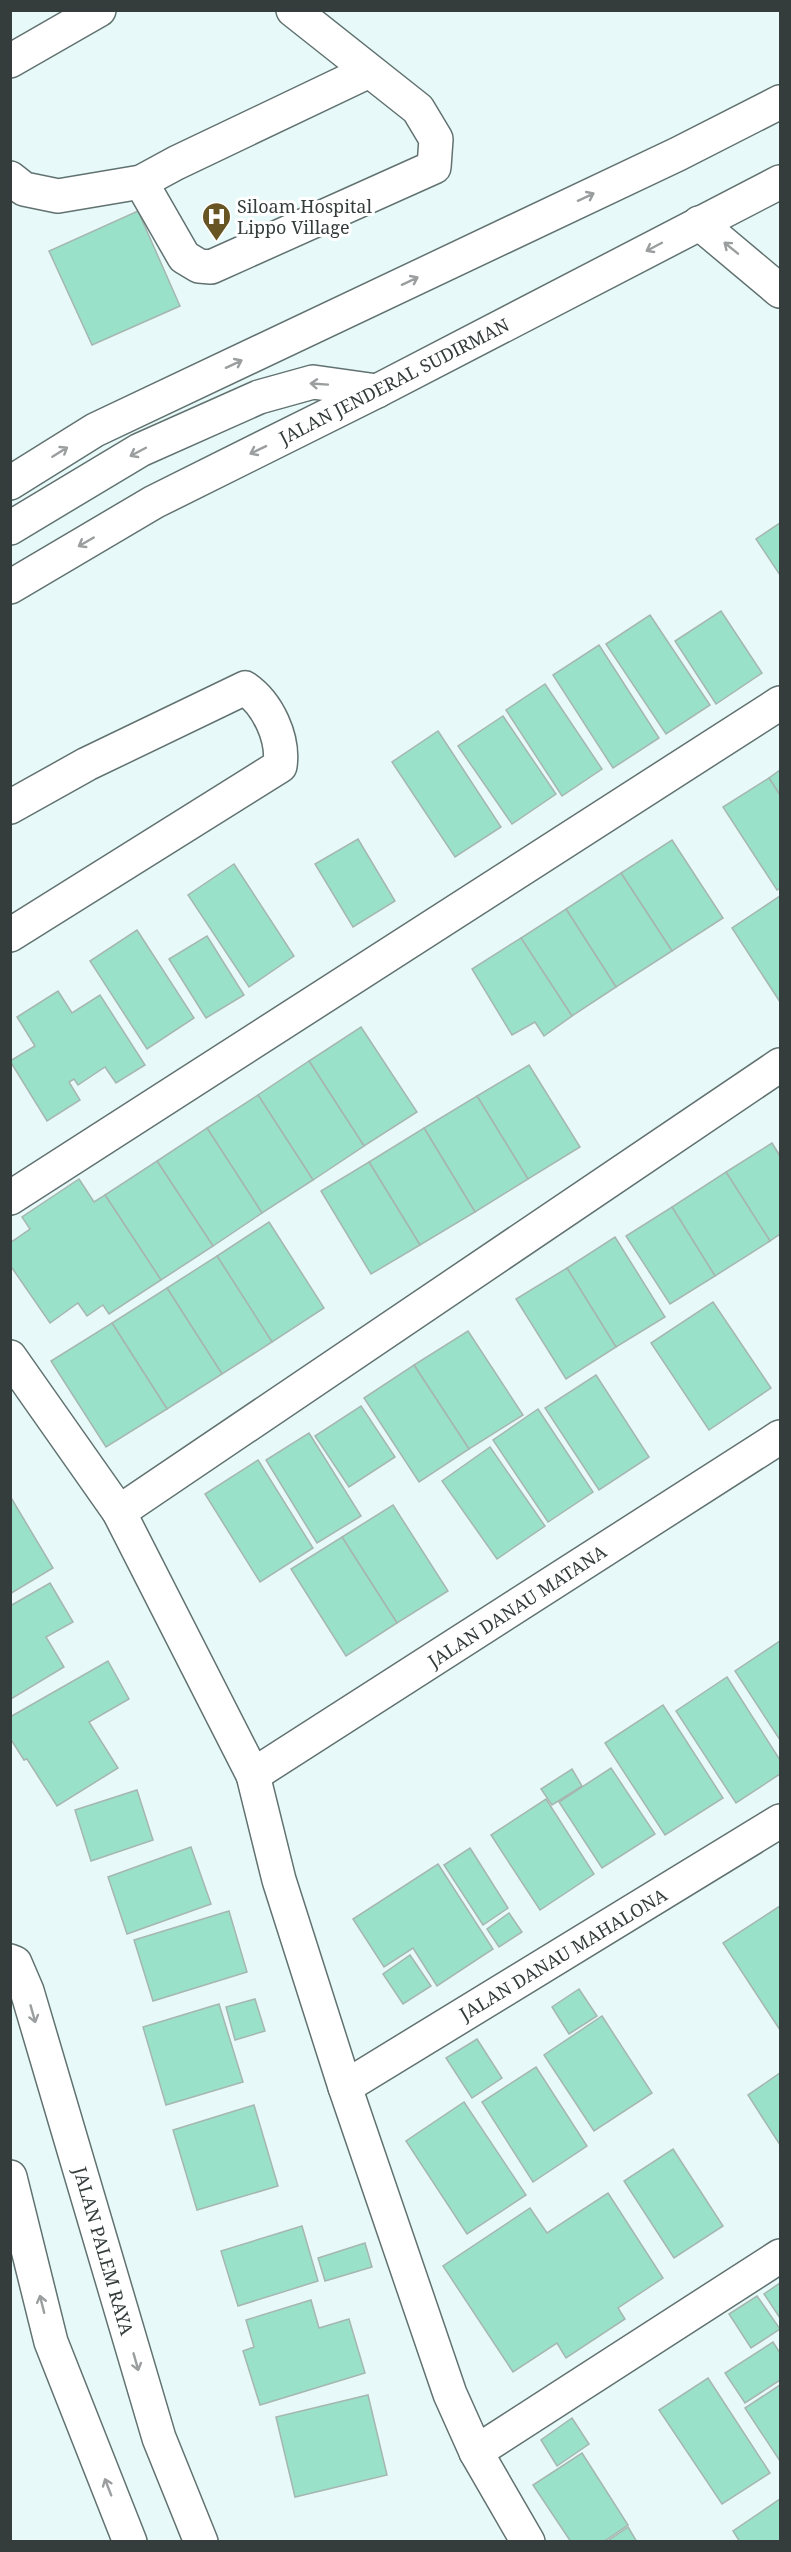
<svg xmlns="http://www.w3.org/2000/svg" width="791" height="2552" font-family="'Noto Serif',serif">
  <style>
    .building { fill: #9ae1c9; stroke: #a6b6b0; stroke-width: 1.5 }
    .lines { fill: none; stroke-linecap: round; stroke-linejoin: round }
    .minor-casing { stroke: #617270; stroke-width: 36 }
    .minor { stroke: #fff; stroke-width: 33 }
    .oneway { stroke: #9a9e9e }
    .labels { text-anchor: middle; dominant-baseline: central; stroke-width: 6; stroke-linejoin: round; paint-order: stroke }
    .poi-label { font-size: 18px; fill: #353d3c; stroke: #fff; text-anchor: start }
    .street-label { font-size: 18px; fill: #353d3c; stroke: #fff }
  </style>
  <rect width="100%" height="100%" fill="#e7faf9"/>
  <!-- building -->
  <g class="building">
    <polygon points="138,211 180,306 92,345 49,251"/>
    <polygon points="780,523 780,575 756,539"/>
    <polygon points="721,611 762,673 716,704 675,641"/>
    <polygon points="650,615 710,705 666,734 606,644"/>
    <polygon points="599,645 659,738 613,768 553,675"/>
    <polygon points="545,684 602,769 562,796 506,710"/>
    <polygon points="503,716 556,794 512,824 458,746"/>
    <polygon points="438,731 501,827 455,857 392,762"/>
    <polygon points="780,770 780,795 769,778"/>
    <polygon points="769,778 780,795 780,888 777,890 723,807"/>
    <polygon points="358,839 395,901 353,927 315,864"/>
    <polygon points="672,840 723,918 672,951 621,873"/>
    <polygon points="234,864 294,956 249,987 188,895"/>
    <polygon points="621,873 672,951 616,987 566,909"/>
    <polygon points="780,896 780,1002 732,928"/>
    <polygon points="566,909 616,987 572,1016 521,938"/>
    <polygon points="137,930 194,1018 147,1049 90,961"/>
    <polygon points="207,936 244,995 206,1018 169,959"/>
    <polygon points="521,938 572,1016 544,1036 535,1022 512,1035 472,969"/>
    <polygon points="58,991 72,1013 100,995 145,1065 116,1083 105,1067 78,1085 74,1079 69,1082 80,1100 47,1121 10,1061 35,1046 17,1017"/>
    <polygon points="361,1027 417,1112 364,1146 309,1061"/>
    <polygon points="309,1061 364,1146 313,1180 258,1095"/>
    <polygon points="529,1065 580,1147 528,1179 477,1096"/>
    <polygon points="258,1095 313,1180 262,1213 207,1128"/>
    <polygon points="477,1096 528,1179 475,1212 424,1128"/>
    <polygon points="207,1128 262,1213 213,1246 157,1161"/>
    <polygon points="424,1128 475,1212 420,1245 369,1162"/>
    <polygon points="772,1143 780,1156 780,1234 770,1241 726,1172"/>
    <polygon points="157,1161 213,1246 161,1280 105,1195"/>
    <polygon points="369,1162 420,1245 371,1274 321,1191"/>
    <polygon points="726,1172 770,1241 715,1276 672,1207"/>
    <polygon points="79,1179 94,1202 105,1195 161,1280 109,1314 103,1305 87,1316 78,1303 50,1323 10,1265 10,1243 30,1229 22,1217"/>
    <polygon points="672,1207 715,1276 670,1304 626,1236"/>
    <polygon points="269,1222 324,1308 272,1342 217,1256"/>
    <polygon points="615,1237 665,1317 616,1347 567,1268"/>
    <polygon points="217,1256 272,1342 222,1374 167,1288"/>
    <polygon points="567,1268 616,1347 566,1379 516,1299"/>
    <polygon points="167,1288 222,1374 167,1409 112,1323"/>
    <polygon points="713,1302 771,1388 709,1430 651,1343"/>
    <polygon points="112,1323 167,1409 106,1447 51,1361"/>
    <polygon points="468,1331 523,1415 469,1449 414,1365"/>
    <polygon points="414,1365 469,1449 419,1482 364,1398"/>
    <polygon points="596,1375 649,1457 599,1490 545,1408"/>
    <polygon points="361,1406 395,1457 349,1487 315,1436"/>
    <polygon points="538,1409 593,1492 548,1522 493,1440"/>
    <polygon points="309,1433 361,1516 317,1543 266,1460"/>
    <polygon points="490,1447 545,1526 497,1559 442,1481"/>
    <polygon points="258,1460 313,1548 260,1582 205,1494"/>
    <polygon points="10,1496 53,1568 10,1594"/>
    <polygon points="393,1505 448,1591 397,1623 342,1537"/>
    <polygon points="342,1537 397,1623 346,1656 291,1569"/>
    <polygon points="50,1583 73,1622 46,1637 64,1667 11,1699 10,1606"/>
    <polygon points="780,1641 780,1740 735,1671"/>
    <polygon points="108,1661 129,1699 89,1722 118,1768 57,1806 27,1759 24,1760 10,1738 10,1717"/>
    <polygon points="727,1677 780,1760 780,1774 736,1803 676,1711"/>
    <polygon points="663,1705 723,1798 665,1835 605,1743"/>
    <polygon points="611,1768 655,1834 602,1868 559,1802"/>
    <polygon points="572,1769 582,1786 552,1805 541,1789"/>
    <polygon points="137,1790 153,1840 91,1861 75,1810"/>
    <polygon points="546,1799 594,1874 540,1910 491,1835"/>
    <polygon points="191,1847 211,1904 127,1934 108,1877"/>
    <polygon points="470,1848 508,1908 483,1925 444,1865"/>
    <polygon points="438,1864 493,1949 437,1986 413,1948 384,1967 353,1919"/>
    <polygon points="780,1906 780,2030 723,1943"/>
    <polygon points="229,1911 247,1972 153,2001 134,1940"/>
    <polygon points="509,1913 522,1932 499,1947 487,1929"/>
    <polygon points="410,1955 431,1986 403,2004 383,1974"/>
    <polygon points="579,1989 597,2016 569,2034 552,2007"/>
    <polygon points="255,1999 265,2031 235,2040 226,2007"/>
    <polygon points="219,2004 243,2082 166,2105 143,2027"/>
    <polygon points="602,2016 652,2093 594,2131 544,2055"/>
    <polygon points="477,2039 502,2078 472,2098 446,2058"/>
    <polygon points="536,2067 587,2146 533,2182 482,2102"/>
    <polygon points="780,2073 780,2145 748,2095"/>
    <polygon points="464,2102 526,2195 467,2234 406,2141"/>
    <polygon points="254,2105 278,2186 197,2210 173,2130"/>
    <polygon points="673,2149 723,2226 674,2258 624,2181"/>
    <polygon points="608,2193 663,2278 618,2308 625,2319 566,2358 557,2343 513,2372 443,2266 530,2208 547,2233"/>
    <polygon points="302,2226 318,2281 238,2306 221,2251"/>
    <polygon points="365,2243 372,2267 325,2281 318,2258"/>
    <polygon points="780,2283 780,2318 764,2294"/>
    <polygon points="757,2296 780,2329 751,2348 729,2314"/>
    <polygon points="311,2300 319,2328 349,2319 365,2373 260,2405 243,2351 254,2347 246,2320"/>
    <polygon points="773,2342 780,2353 780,2380 745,2403 725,2373"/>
    <polygon points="708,2378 770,2473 722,2504 659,2410"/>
    <polygon points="780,2385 780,2461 745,2408"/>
    <polygon points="368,2395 387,2475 295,2497 276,2417"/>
    <polygon points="572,2418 589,2444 557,2466 541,2440"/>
    <polygon points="582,2453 628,2525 603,2542 571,2542 533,2485"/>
    <polygon points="780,2499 780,2542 740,2542 733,2531"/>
    <polygon points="628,2527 637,2542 606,2542"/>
  </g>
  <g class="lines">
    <defs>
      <g id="minor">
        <polyline points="10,61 99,10"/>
        <polyline points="10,178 24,189 58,196 141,182 176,163 369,71"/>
        <polyline points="141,182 184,257 199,266 211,267 434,167 436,139 418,109 293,10"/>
        <polyline points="699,223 780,291"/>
        <polyline points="10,483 95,430 678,154 780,102"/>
        <polyline points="10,528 140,450 259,397 313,382 377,391"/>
        <polyline points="10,587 154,502 377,391 780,182"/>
        <path d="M 10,807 L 87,764 L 245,688 C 268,704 284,738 280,766 L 10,935"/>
        <polyline points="10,1198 780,703"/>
        <polyline points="10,1357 119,1512 253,1775 279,1880 345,2087 450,2394 476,2452 528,2542"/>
        <polyline points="119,1512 780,1065"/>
        <polyline points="253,1775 780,1437"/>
        <polyline points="10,1961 15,1963 27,1991 159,2438 201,2542"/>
        <polyline points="345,2087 780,1821"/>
        <polyline points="10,2177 51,2342 130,2542"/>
        <polyline points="476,2452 780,2256"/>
      </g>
    </defs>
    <!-- minor casing -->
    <use href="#minor" class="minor-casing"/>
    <!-- minor -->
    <use href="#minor" class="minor"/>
  </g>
  <!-- one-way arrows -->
  <defs><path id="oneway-shaft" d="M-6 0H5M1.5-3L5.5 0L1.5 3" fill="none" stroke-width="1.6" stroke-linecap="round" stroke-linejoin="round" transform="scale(1.5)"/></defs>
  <g class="oneway">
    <use href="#oneway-shaft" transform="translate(586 197) rotate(-25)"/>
    <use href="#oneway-shaft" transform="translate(654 247) rotate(152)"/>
    <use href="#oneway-shaft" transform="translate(731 248) rotate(-141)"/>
    <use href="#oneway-shaft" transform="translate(410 281) rotate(-25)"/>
    <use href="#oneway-shaft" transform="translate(234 364) rotate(-25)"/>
    <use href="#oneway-shaft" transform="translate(319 384) rotate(-176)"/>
    <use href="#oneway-shaft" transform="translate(258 450) rotate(154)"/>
    <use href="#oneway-shaft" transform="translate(60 452) rotate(-32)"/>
    <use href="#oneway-shaft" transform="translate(138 452) rotate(152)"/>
    <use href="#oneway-shaft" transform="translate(86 542) rotate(150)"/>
    <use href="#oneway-shaft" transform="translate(33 2014) rotate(74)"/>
    <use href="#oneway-shaft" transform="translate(42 2304) rotate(-104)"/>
    <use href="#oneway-shaft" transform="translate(136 2362) rotate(74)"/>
    <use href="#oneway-shaft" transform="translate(108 2487) rotate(-111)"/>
  </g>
  <!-- icons -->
  <defs>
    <symbol id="hospital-pin" viewBox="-11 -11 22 30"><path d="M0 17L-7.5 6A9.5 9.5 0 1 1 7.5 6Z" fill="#675624" stroke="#fff"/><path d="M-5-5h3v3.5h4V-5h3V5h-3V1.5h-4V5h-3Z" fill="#fff"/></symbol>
  </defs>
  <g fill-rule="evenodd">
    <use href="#hospital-pin" x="200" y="200" width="33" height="45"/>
  </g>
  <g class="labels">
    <!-- poi labels -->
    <g class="poi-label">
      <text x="237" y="206">Siloam Hospital<tspan x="237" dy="21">Lippo Village</tspan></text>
    </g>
    <!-- street labels -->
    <g class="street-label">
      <text transform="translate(394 381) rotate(-27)">JALAN JENDERAL SUDIRMAN</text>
      <text transform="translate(517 1606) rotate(-33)">JALAN DANAU MATANA</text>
      <text transform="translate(563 1954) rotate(-31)">JALAN DANAU MAHALONA</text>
      <text transform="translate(104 2251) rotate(74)">JALAN PALEM RAYA</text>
    </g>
  </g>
  <!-- border -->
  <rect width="791" height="2552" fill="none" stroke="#353d3c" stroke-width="24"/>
</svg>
